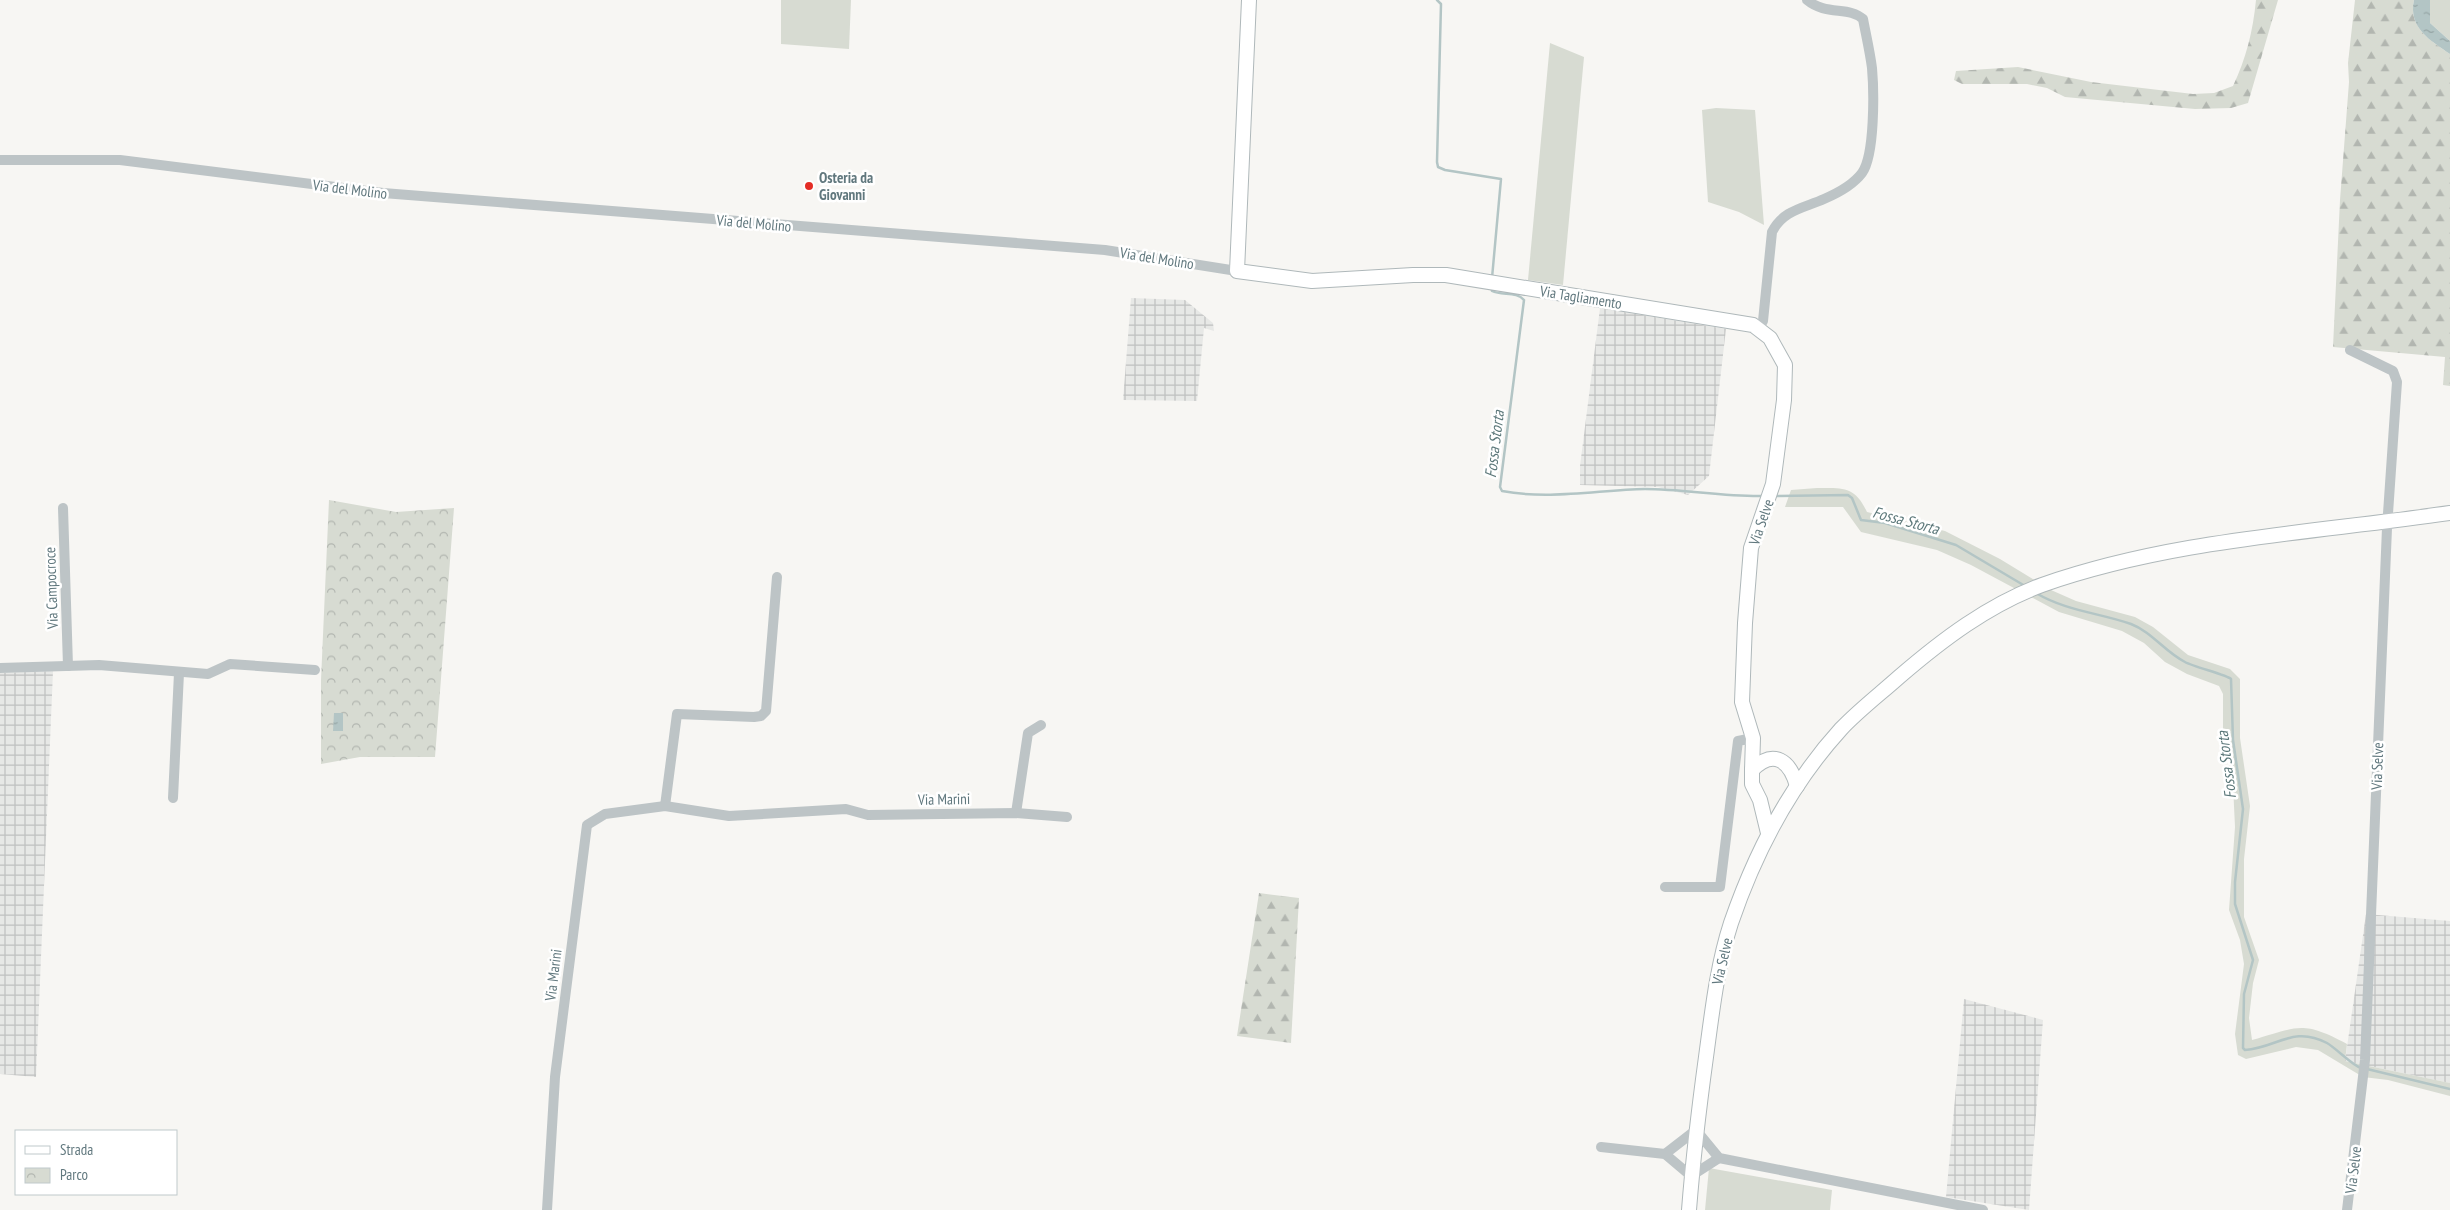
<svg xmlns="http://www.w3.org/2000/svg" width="2450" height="1210" font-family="'PT Sans Narrow',sans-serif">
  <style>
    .industrial { fill: url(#industrial-grid) }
    .grass { fill: #d7dbd2 }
    .forest { fill: url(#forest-firs) }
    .park { fill: url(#park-crowns) }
    .water { fill: url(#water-ripples) }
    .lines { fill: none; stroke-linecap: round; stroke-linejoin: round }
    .stream { stroke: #b3c5c5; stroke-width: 2.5 }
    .secondary-casing { stroke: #afb8ba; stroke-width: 16 }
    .street { stroke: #bdc4c6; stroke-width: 10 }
    .secondary { stroke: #fff; stroke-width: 14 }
    .poi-dot { fill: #e42d25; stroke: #fff; stroke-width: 2 }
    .labels { text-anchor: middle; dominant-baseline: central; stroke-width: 5; stroke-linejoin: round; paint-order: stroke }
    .poi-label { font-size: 15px; font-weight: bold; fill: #61787e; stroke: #fff; text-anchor: start }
    .street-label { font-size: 15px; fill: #61787e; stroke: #fff }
    .water-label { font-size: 16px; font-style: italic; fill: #5c787a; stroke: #fff }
  </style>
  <defs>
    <pattern id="industrial-grid" width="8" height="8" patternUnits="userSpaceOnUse" patternTransform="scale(1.25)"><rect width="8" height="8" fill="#e7e8e6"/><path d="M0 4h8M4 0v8" fill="none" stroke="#bfc1c0"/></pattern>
    <pattern id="forest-firs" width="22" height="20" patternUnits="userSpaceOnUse" patternTransform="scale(1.25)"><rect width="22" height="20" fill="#d7dbd2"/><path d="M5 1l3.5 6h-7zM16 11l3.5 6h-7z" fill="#b2b6b0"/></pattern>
    <pattern id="park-crowns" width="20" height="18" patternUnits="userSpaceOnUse" patternTransform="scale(1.25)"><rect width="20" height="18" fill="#d7dbd2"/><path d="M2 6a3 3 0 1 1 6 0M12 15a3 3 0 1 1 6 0" fill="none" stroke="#b2b6b0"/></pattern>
    <pattern id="water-ripples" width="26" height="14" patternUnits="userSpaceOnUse" patternTransform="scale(1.25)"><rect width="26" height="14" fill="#b3c5c5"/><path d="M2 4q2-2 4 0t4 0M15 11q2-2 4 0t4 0" fill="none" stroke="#95a5a5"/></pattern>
  </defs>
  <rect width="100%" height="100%" fill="#f7f6f3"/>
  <!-- industrial -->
  <g class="industrial">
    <polygon points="1131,298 1185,300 1213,323 1214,331 1204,328 1197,401 1123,400"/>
    <polygon points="1600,308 1726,329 1709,476 1688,495 1658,487 1580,485 1580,466"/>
    <polygon points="53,671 36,1077 0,1074 0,673"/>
    <polygon points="2366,914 2450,921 2450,1083 2345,1061"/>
    <polygon points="1964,999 2043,1020 2029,1210 1946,1197"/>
  </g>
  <!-- grass -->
  <g class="grass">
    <polygon points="781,0 851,0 849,49 781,44"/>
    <polygon points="2430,0 2450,0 2450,41 2430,23"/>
    <polygon points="1550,43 1584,57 1563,285 1528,280"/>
    <polygon points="1716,108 1755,110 1764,225 1739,212 1708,202 1702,110"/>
    <path d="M 1817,488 C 1843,488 1855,486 1867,512 L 1945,531 L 2000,559 L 2051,590 L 2076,601 L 2135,617 L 2153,627 L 2188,655 L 2230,669 L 2240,679 L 2240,738 L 2250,806 L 2244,859 L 2244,917 L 2259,960 L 2253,983 L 2249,1018 L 2252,1040 C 2298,1027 2302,1020 2347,1044 L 2345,1061 L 2450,1083 L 2450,1096 L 2388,1080 L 2363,1077 L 2318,1050 L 2296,1047 L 2246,1059 L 2238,1055 L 2235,1034 L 2244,964 L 2240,940 L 2229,910 L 2235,827 L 2233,785 L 2223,733 L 2223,694 L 2219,686 L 2187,674 L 2165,662 L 2144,643 L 2122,631 L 2059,612 L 1971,565 L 1937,550 L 1861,532 L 1843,507 L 1785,507 L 1791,490 Z"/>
    <polygon points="1709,1168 1832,1190 1830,1210 1705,1210"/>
  </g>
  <!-- forest -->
  <g class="forest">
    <path d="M 2256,0 L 2278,0 L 2248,103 L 2231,108 L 2195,109 L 2065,97 L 2047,88 L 2027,84 L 1962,84 L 1954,80 L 1956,71 L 2018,67 L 2091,82 L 2193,94 L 2214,93 L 2233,86 C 2246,59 2253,31 2256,0 Z"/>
    <path d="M 2355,0 L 2414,0 C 2408,28 2430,40 2450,54 L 2450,386 L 2443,385 L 2445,357 L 2333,347 L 2340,200 L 2349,82 L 2348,63 Z"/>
    <polygon points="1259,893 1299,898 1291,1043 1237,1036"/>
  </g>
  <!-- park -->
  <polygon class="park" points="329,500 396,512 454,508 435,757 360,757 321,764 321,680"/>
  <!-- water -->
  <g class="water">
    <path d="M 2414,0 L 2430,0 L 2430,23 L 2450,41 L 2450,54 C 2430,40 2408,28 2414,0 Z"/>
    <polygon points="334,713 343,713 343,731 333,731"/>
  </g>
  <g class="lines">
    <!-- stream -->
    <g class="stream">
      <polyline points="1437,0 1441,4 1437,162 1438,167 1445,170 1501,179 1492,278"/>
      <path d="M 1491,286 L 1492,291 C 1502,296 1517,291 1524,300 L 1500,487 L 1502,491 C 1549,500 1598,490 1645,489 C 1684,489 1724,497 1764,496"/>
      <polyline points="1775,496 1848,495 1852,498 1861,520 1885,523 1956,545 2025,586"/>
      <path d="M 2036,593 C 2066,611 2100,613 2131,624 C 2152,632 2165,652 2185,662 C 2194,667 2227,675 2231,679 L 2233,740 L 2243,809 L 2235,882 L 2235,904 L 2253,960 L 2244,994 L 2243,1048 L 2245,1050 C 2277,1048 2293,1025 2327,1043 C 2337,1049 2352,1065 2361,1068"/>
      <polyline points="2367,1069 2450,1089"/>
    </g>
    <defs>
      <g id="secondary">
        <polyline points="1249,0 1237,271 1312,281 1413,275 1446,275 1753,325 1770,338 1785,365 1784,400 1773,484 1751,548 1745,623 1742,702 1753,738 1752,770"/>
        <path d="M 1768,833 L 1760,800 L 1752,784 L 1752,770 C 1774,748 1790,761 1797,786"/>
        <path d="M 1689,1210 C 1693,1159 1699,1108 1706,1057 C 1712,1013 1717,966 1731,923 C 1755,853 1791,784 1841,729 C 1859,710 1880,694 1899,677 C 1942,640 1988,605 2042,585 C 2173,539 2314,533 2450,513"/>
      </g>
    </defs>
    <!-- secondary casing -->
    <use href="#secondary" class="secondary-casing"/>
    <!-- street -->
    <g class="street">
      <polyline points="0,160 120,160 383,193 1105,250 1237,271"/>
      <path d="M 1758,328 L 1763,321 L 1772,232 C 1783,210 1804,208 1824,199 C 1838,193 1853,185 1862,173 C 1875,155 1874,91 1872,68 C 1870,52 1866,35 1863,19 C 1849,6 1826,16 1807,0"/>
      <polyline points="63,508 68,666"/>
      <polyline points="0,668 99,665 208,674 230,664 315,670"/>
      <polyline points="173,798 179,673"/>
      <polyline points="665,806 677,714 754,717 761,716 766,711 777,577"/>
      <polyline points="1016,813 1028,733 1041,725"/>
      <polyline points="1665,887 1720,887 1738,741 1753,738"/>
      <polyline points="1601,1147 1665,1154 1691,1176 1719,1158"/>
      <polyline points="1665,1154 1696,1130 1719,1158 1983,1210"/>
      <polyline points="547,1210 555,1077 587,825 605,814 665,806 729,816 846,809 868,815 1016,813 1067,817"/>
      <polyline points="2347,1210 2365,1060 2387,528 2397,382 2393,371 2350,350"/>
    </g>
    <!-- secondary -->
    <use href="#secondary" class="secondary"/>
  </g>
  <!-- markers -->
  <circle class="poi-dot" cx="809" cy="186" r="5"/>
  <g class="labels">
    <!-- poi labels -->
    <g class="poi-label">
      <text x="819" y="177">Osteria da<tspan x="819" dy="17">Giovanni</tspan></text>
    </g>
    <!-- street labels -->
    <g class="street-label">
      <text transform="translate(350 189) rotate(7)">Via del Molino</text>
      <text transform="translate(754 223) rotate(5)">Via del Molino</text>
      <text transform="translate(1157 258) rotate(9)">Via del Molino</text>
      <text transform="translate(1581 297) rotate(9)">Via Tagliamento</text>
      <text transform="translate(1761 522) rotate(-71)">Via Selve</text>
      <text transform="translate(51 588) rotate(-92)">Via Campocroce</text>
      <text transform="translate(2377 766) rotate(-88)">Via Selve</text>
      <text transform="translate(944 799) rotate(-1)">Via Marini</text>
      <text transform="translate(1722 961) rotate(-77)">Via Selve</text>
      <text transform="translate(553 975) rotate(-83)">Via Marini</text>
      <text transform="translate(2353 1170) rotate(-83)">Via Selve</text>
    </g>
    <!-- water labels -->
    <g class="water-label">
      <text transform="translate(1494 444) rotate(-83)">Fossa Storta</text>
      <text transform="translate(1906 520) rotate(15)">Fossa Storta</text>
      <text transform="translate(2226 765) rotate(-97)">Fossa Storta</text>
    </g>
  </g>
  <!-- legend -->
  <rect x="15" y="1130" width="162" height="65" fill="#ffffff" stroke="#c0c9cb"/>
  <rect x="25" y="1146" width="25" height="8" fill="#ffffff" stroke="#c0c9cb"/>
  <text x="60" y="1155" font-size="15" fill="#61787e">Strada</text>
  <rect x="25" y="1168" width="25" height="15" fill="url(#park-crowns)" stroke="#c0c9cb"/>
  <text x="60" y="1180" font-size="15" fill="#61787e">Parco</text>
</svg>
